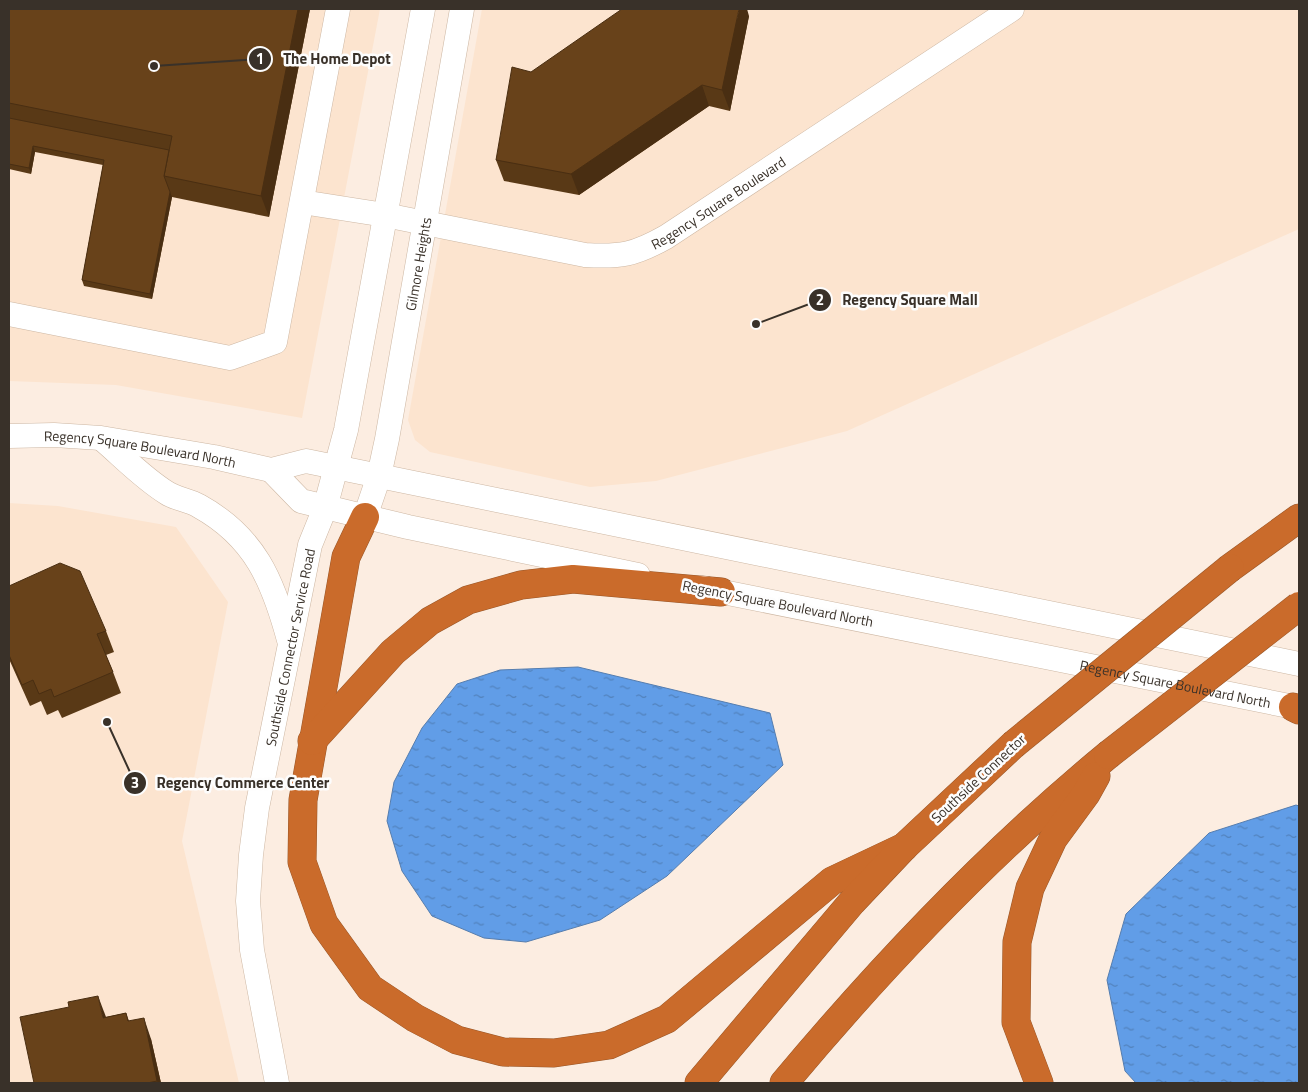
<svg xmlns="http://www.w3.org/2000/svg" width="1308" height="1092" font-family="'Titillium Web',sans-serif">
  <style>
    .built { fill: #fce4cf }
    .water { fill: url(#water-ripples); stroke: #557dae }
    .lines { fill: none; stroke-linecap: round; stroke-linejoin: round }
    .minor-casing { stroke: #cdb7a3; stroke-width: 25 }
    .highway-casing { stroke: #97572a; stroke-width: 29 }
    .minor { stroke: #fff; stroke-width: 24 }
    .highway { stroke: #ca6b2b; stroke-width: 28 }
    .highway-bridge-casing { stroke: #97572a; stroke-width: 29; stroke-linecap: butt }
    .highway-bridge { stroke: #ca6b2b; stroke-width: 28 }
    .wall { fill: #593916 }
    .shaded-wall { fill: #492e12 }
    .building { fill: #68421a; stroke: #492e12 }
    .labels { text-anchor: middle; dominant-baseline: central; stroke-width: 5; stroke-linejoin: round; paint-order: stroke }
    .street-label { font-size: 14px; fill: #393129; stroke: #fdfdfd }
    .leader { fill: none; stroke: #393129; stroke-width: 2 }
    .callout-dot { fill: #393129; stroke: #fdfdfd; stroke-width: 2 }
    .mark-label { font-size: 15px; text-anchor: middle; font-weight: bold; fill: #fff }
    .callout-label { font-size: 15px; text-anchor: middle; font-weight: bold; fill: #393129; stroke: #fdfdfd; stroke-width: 5; stroke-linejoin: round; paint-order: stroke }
  </style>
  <defs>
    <pattern id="water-ripples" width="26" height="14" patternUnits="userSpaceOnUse" patternTransform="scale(1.25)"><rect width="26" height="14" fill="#619de7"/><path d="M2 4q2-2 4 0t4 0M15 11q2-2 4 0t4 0" fill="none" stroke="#5181bb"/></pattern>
  </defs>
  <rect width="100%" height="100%" fill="#fcede1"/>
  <!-- built -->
  <g class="built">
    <polygon points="9,9 380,9 302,418 116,385 9,381"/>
    <polygon points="482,9 1299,9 1299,229 847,431 656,481 590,487 430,452 415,440 408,420"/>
    <polygon points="9,503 58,506 176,527 228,602 182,841 239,1083 9,1083"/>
  </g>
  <!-- water -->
  <g class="water">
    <polygon points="578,667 770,713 783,765 667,876 600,920 526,942 484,938 432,916 402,871 387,821 394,782 422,728 457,684 500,670"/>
    <polygon points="1296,805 1299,806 1299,1083 1136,1083 1125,1071 1107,980 1126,914 1209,833"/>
  </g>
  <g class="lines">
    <defs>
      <g id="minor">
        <path id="s1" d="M 302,202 L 385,215 L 585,255 C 621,257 634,255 666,237 L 1012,9"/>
        <polyline points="9,314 230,358 275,342 338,9"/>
        <path id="s2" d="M 9,436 L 54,435 L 101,438 L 214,457 L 271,470 L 306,461 L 1299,664"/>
        <path d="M 102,439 C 123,457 144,479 167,493 C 176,499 189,500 199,506 C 255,537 273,581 289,640"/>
        <polyline points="271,470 301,501 408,527 638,575"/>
        <path id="s3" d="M 365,517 L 379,476 L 387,439 L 462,9"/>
        <path id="s4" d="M 703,588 L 1299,708"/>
        <path id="s5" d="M 277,1083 L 252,950 L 248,901 L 251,855 L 257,808 L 310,545 L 325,508 L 346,430 L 423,9"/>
      </g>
      <g id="highway">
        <polyline points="365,517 346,557 303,800 302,862 324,924 370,988 415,1018 457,1040 503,1052 554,1053 609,1045 667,1019 832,881 904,847"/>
        <polyline points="1230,568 1299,518"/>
        <polyline points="1293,707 1299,710"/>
        <polyline points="312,741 393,652 430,621 468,600 521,585 573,579 721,592"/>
        <polyline points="699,1083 852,902 904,847 1013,745"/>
        <path d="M 784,1083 C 882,966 989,853 1108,755"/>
        <polyline points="1039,1083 1016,1022 1017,942 1030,888 1053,839 1086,794 1096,776"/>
      </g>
    </defs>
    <!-- minor casing -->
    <use href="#minor" class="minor-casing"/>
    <!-- highway casing -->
    <use href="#highway" class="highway-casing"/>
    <!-- minor -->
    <use href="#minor" class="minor"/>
    <!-- highway -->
    <use href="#highway" class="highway"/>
    <defs>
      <g id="highway-bridge">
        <polyline points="1013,745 1230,568"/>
        <polyline points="1108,755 1299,606"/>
      </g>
    </defs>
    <!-- highway-bridge casing -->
    <use href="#highway-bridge" class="highway-bridge-casing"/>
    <!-- highway-bridge -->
    <use href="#highway-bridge" class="highway-bridge"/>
  </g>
  <!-- wall -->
  <g class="wall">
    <polygon points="9,9 310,9 269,217 172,197 152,299 84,286 82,280 103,165 35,152 31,174 9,169"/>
    <polygon points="749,16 730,111 709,106 579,195 504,181 496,160 531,72"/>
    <polygon points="9,586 106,631 114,652 106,655 113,672 121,693 62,718 58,710 47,715 41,701 30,706 9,659"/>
    <polygon points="126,1013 129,1021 151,1039 161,1083 34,1083 106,1017"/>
  </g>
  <!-- shaded-wall -->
  <g class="shaded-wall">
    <polygon points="298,9 310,9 269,217 261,196"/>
    <polygon points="739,9 747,9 749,16 730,111 722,90"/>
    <polygon points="702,85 709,106 579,195 571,174"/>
    <polygon points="33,146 35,152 31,174 29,168"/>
    <polygon points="170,192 172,197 152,299 150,294"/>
    <polygon points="98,996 106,1017 110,1039 103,1018"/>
    <polygon points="144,1018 151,1039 161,1083 158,1083 157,1081"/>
  </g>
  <!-- building -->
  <g class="building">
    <polygon points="9,9 298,9 261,196 164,176 172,136 9,103"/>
    <polygon points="622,9 739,9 722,90 702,85 571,174 496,160 512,67 531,72"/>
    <polygon points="9,118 169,150 164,176 170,192 150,294 82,280 104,160 33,146 29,168 9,164"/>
    <polygon points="60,563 80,571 106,631 97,634 113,672 54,697 51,689 39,694 33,680 22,685 9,655 9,586"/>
    <polygon points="98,996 103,1018 126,1013 128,1021 144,1018 157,1081 147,1083 34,1083 20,1017 69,1007 68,1002"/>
  </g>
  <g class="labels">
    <!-- street labels -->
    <g class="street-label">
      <text stroke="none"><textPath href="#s1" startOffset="435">Regency Square Boulevard</textPath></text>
      <text stroke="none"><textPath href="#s3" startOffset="259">Gilmore Heights</textPath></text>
      <text stroke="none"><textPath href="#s2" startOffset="132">Regency Square Boulevard North</textPath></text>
      <text transform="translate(778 603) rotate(11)">Regency Square Boulevard North</text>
      <text stroke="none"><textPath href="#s5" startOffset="442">Southside Connector Service Road</textPath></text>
      <text stroke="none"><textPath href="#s4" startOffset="482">Regency Square Boulevard North</textPath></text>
      <text transform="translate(978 778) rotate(-43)">Southside Connector</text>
    </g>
  </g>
  <!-- callouts -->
  <path class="leader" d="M154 66L260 59M756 324L820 300M107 722L135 783"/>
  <g class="callout-dot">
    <circle cx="154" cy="66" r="5"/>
    <circle cx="756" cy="324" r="5"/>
    <circle cx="107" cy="722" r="5"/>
    <circle cx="260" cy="59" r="12"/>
    <circle cx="820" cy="300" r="12"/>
    <circle cx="135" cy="783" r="12"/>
  </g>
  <g class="mark-label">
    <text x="260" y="64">1</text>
    <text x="820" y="305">2</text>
    <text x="135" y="788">3</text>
  </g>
  <g class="callout-label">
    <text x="337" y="64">The Home Depot</text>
    <text x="910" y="305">Regency Square Mall</text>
    <text x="243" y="788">Regency Commerce Center</text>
  </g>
  <!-- border -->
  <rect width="1308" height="1092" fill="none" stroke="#393129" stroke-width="20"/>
</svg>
